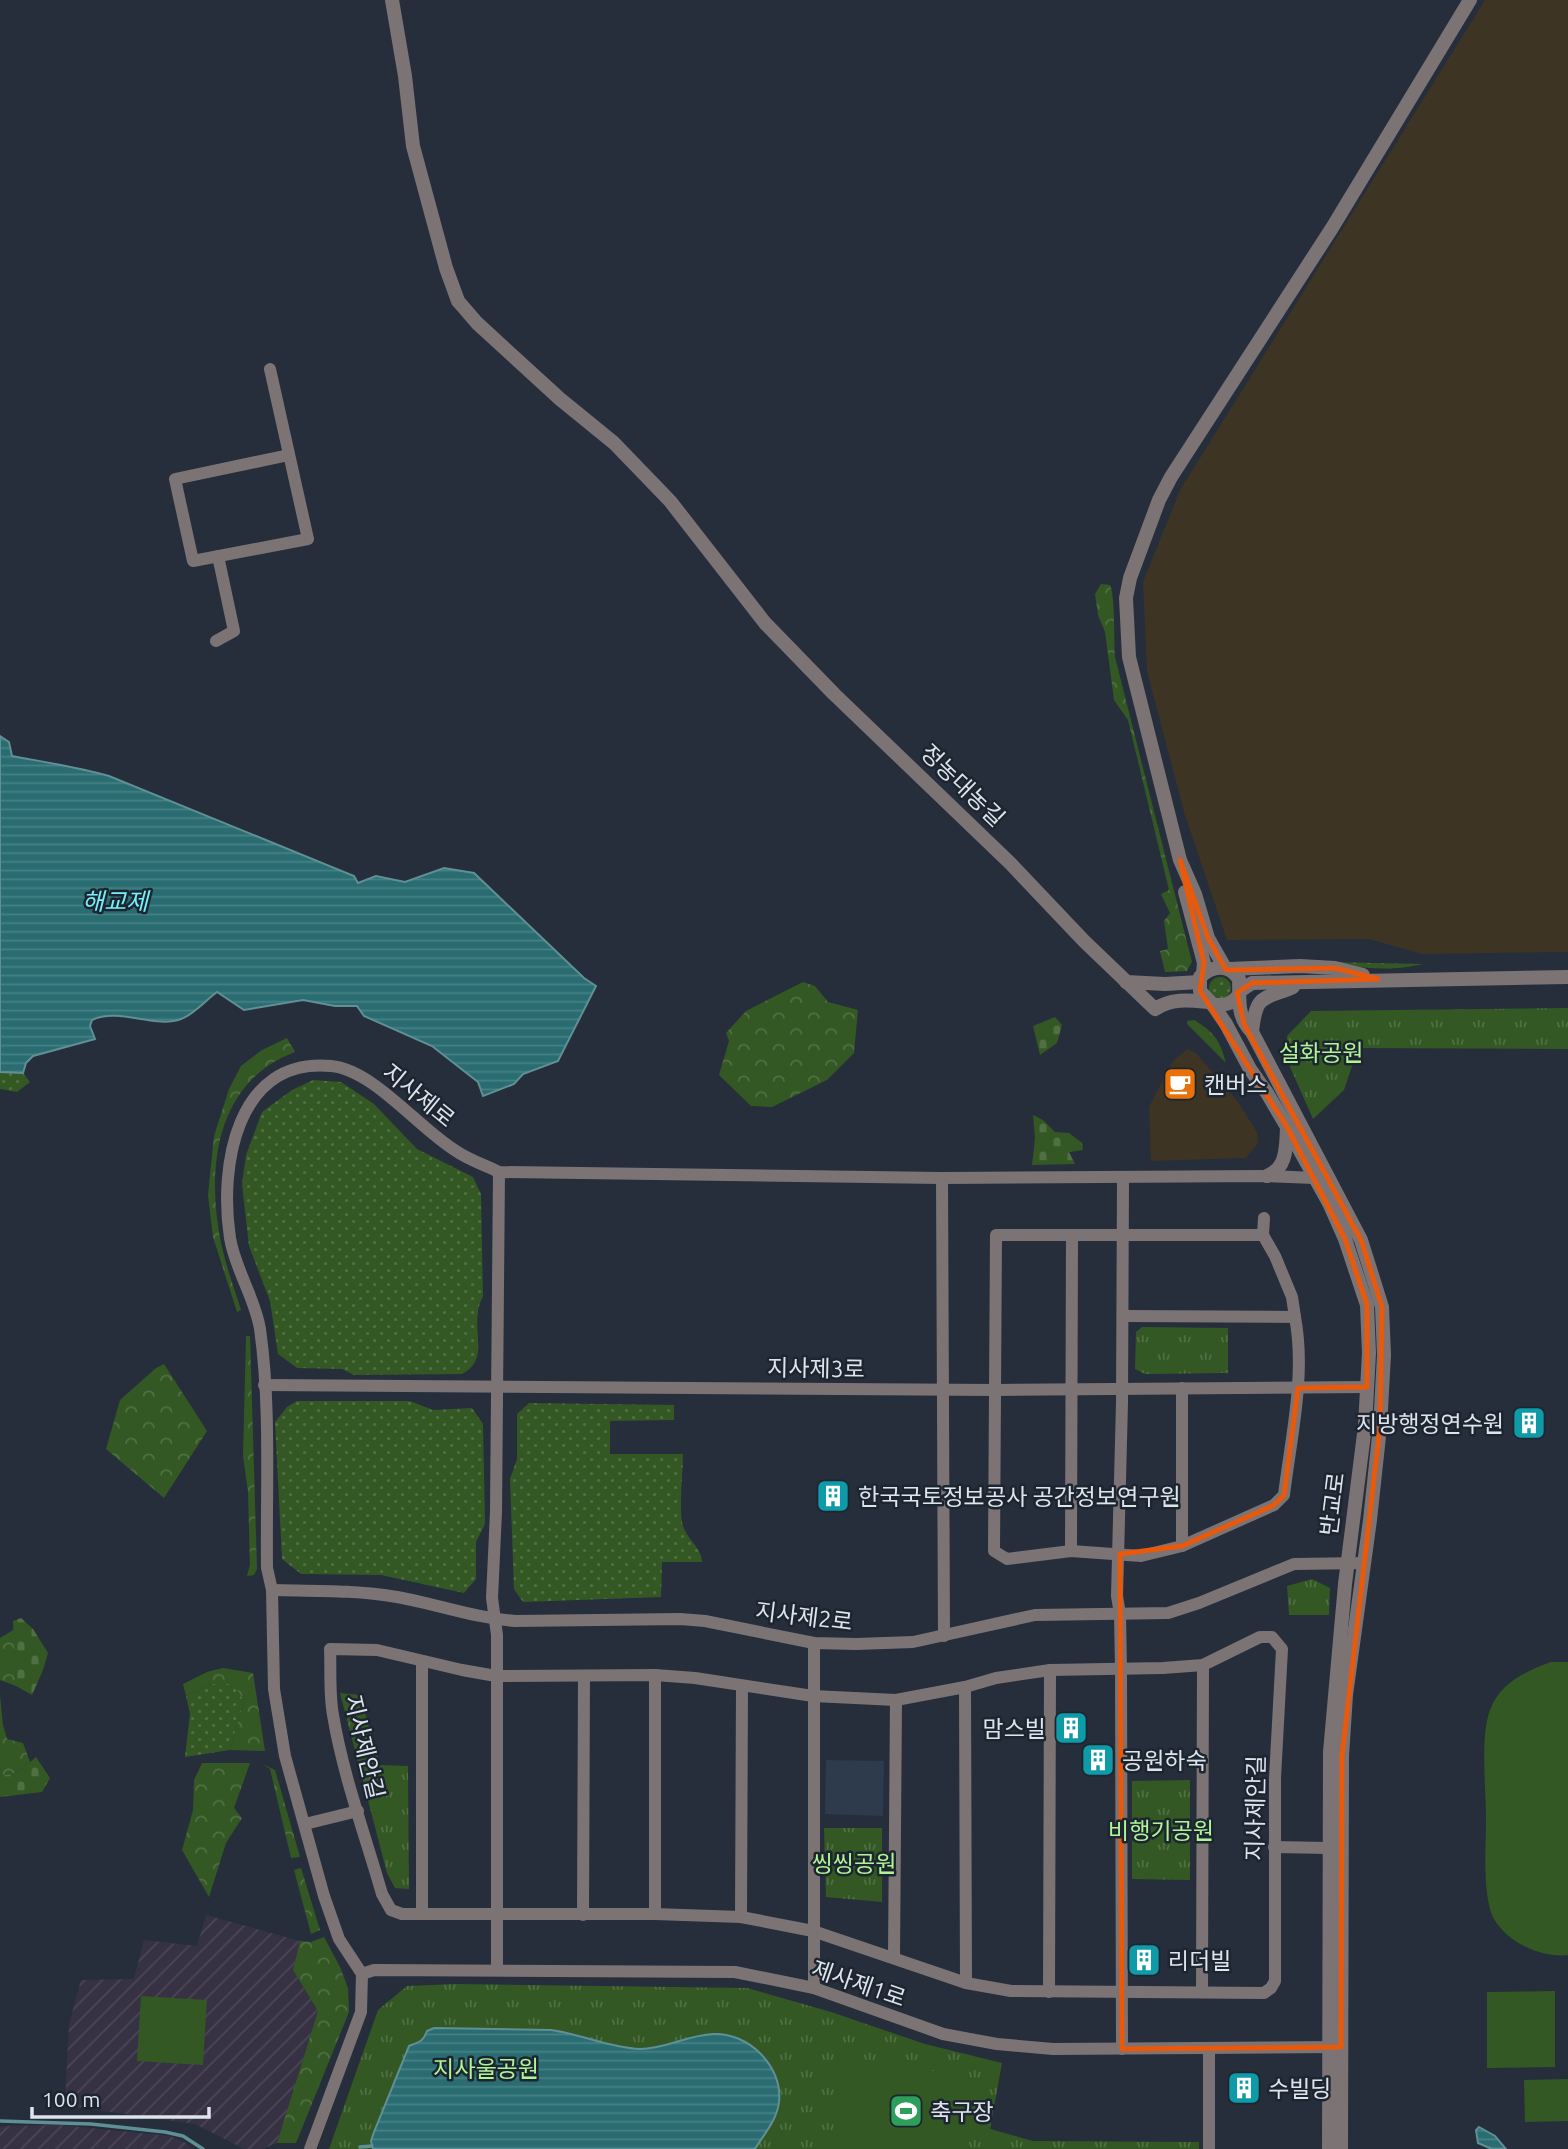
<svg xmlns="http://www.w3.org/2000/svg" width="1568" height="2149" font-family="Ubuntu,'Noto Sans KR',sans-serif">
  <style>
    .commercial { fill: #3d3424 }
    .industrial { fill: url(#industrial-furrows) }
    .built { fill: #2e3b4c }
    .grass { fill: url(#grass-dots) }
    .forest { fill: url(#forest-crowns) }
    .cemetery { fill: url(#cemetery-stones) }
    .park { fill: url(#park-tufts) }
    .garden { fill: #335824 }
    .water { fill: url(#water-rules); stroke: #5f9096; stroke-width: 2 }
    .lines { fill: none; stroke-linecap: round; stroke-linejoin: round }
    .stream { stroke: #5f9096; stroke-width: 3.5 }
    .minor { stroke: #7c7375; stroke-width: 12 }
    .tertiary { stroke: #7c7375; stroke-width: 14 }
    .marked { fill: none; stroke: #e8590c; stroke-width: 5; stroke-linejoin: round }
    .labels { text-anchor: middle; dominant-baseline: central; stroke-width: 5; stroke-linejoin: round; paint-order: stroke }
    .street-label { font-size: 23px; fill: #dee4ec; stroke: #1c2530 }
    .park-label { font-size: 23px; fill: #b0f496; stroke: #1c2530 }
    .poi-label { font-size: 23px; fill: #dee4ec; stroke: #1c2530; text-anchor: start }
    .water-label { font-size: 24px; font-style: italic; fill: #72f1fa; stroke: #1c2530 }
  </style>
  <defs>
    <pattern id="industrial-furrows" width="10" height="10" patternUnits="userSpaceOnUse" patternTransform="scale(1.75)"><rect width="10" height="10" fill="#373243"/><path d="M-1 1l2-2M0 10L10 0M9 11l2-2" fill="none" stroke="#4a4655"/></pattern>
    <pattern id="grass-dots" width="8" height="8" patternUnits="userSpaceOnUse" patternTransform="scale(1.75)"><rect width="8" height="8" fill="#335824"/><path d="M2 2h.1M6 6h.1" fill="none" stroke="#507044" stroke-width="1.8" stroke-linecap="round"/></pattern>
    <pattern id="forest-crowns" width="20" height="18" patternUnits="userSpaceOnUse" patternTransform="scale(1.75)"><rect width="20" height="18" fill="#335824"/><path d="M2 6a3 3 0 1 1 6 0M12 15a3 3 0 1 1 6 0" fill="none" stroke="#507044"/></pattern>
    <pattern id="cemetery-stones" width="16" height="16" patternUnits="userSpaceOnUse" patternTransform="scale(1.75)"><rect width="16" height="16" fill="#335824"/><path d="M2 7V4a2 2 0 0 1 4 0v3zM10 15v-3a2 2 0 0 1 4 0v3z" fill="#507044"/></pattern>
    <pattern id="park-tufts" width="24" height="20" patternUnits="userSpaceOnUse" patternTransform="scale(1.75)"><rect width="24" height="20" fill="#335824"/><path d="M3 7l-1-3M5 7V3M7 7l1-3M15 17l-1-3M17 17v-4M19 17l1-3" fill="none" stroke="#507044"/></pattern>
    <pattern id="water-rules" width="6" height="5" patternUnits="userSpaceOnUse" patternTransform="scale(1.75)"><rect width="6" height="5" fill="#296c71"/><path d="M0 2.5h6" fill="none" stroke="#488185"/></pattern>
  </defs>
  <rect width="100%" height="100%" fill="#262e3b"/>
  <!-- commercial -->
  <g class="commercial">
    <polygon points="1485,0 1568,0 1568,952 1422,954 1369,939 1227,940 1184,812 1147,671 1143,582 1180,490"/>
    <polygon points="1187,1049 1196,1053 1238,1102 1257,1132 1258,1143 1246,1158 1151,1161 1149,1107 1173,1061"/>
  </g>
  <!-- industrial -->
  <g class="industrial">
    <polygon points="206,1915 300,1941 293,1970 318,2011 277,2143 262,2149 244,2149 195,2124 69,2106 65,2100 69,2024 81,1980 134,1979 144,1940 197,1946"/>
    <polygon points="60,2125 170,2136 186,2143 192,2149 0,2149 0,2126"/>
  </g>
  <!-- built -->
  <polygon class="built" points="826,1760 884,1761 883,1816 825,1814"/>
  <!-- grass -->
  <g class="grass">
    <path d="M 1326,962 L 1423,964 C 1390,972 1359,968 1326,962 Z"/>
    <circle cx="1220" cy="988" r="11"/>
    <polygon points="0,1072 23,1073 30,1082 17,1092 0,1089"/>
    <path d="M 313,1080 L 341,1082 L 374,1104 L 417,1149 L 473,1177 L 481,1194 L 483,1296 C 481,1301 478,1307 478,1312 C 474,1336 488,1361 462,1374 L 354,1375 L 342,1369 L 297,1368 L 278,1354 L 270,1301 L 249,1246 L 242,1184 L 246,1155 L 262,1112 L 292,1090 Z"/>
    <polygon points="297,1401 410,1401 433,1410 472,1408 483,1424 485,1524 476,1542 476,1579 464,1593 381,1575 301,1574 282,1559 275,1422 287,1407"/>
    <path d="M 529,1403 L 674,1405 L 674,1420 L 610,1421 L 610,1454 L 683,1454 C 683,1476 679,1501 682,1522 C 685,1539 702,1547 702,1562 L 662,1562 L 661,1597 L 523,1602 L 514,1589 L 510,1479 L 517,1459 L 517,1414 Z"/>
    <polygon points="212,1684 235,1684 244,1701 230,1750 185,1757 190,1714 186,1696"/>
  </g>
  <!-- forest -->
  <g class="forest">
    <path d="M 1101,584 L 1110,585 C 1115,593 1114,643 1115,657 L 1192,962 L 1187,971 L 1165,972 L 1160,951 L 1168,949 L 1164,921 L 1170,913 L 1161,894 L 1169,890 L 1128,720 L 1114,700 L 1105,632 L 1098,615 L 1095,594 Z"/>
    <polygon points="803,982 815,986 828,1002 858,1010 854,1053 827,1080 772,1107 751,1106 719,1075 729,1041 726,1033 746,1011"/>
    <path d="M 1194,1020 C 1215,1033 1219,1039 1226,1063 L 1187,1024 L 1187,1021 Z"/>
    <path d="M 287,1038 L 295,1052 C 215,1082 206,1169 221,1243 C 226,1266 234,1288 241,1310 L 237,1312 L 213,1237 L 208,1195 L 214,1136 L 229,1089 L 241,1066 L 262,1050 Z"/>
    <polygon points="246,1336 250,1336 257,1569 254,1575 247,1576 250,1565 248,1492 243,1456"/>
    <polygon points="164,1364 207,1431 164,1498 106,1449 120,1400 156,1368"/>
    <polygon points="15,1629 16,1686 0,1680 0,1638"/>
    <polygon points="223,1668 253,1673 265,1751 230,1750 244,1701 234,1684 212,1684 186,1696 183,1684 207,1672"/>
    <polygon points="0,1695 3,1725 7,1739 23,1743 30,1762 17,1773 0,1776"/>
    <polygon points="202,1763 250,1763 234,1808 242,1818 226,1843 209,1897 182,1850 193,1810 194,1780"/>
    <polygon points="262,1764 275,1770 300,1857 291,1858 270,1769"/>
    <polygon points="301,1868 320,1930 311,1934 294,1870"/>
    <polygon points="324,1937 340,1967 348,1988 349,2012 296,2143 277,2143 318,2011 293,1970 300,1941 311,1942"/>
  </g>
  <!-- cemetery -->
  <g class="cemetery">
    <polygon points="1055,1017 1062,1025 1057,1043 1040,1055 1033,1026"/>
    <polygon points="1033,1115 1043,1120 1055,1132 1069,1133 1082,1143 1083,1150 1069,1152 1075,1164 1032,1165 1035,1138"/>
    <polygon points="21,1618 33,1629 48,1653 43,1670 32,1695 16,1686 13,1621"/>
    <polygon points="36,1757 50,1778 42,1792 0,1797 0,1776 17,1773"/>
  </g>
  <!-- park -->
  <g class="park">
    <polygon points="1568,1008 1568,1049 1358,1048 1344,1090 1313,1119 1287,1060 1287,1036 1311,1011"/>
    <polygon points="1142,1327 1228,1328 1228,1373 1145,1374 1135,1369 1136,1332"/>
    <polygon points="1312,1579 1330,1588 1329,1615 1289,1615 1287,1586"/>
    <polygon points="340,1693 360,1695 380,1765 408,1766 409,1889 395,1888 387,1873"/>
    <polygon points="1190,1780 1190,1880 1132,1879 1132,1781"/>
    <polygon points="824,1828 882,1828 882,1902 826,1897"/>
    <polygon points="456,1984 747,1988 831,2012 925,2044 1002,2063 990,2129 1033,2141 1199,2142 1199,2149 329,2149 378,2010 407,1986"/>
  </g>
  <!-- garden -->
  <g class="garden">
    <path d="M 1551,1662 L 1568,1662 L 1568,1955 C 1541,1958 1508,1943 1494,1919 C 1490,1912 1488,1901 1487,1893 C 1484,1869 1486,1842 1486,1818 C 1486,1788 1480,1737 1490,1710 C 1500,1683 1526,1671 1551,1662 Z"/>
    <polygon points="1555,1991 1555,2067 1487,2068 1487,1992"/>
    <polygon points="141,1996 207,2000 203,2065 137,2061"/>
    <polygon points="843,2069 969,2072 968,2149 843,2149"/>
    <polygon points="1568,2079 1568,2121 1525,2122 1524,2080"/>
  </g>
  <!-- water -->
  <g class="water">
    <path d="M 0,736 L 9,742 L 12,756 C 44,762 77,767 109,776 L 354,876 L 358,883 L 376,876 L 405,882 L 444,868 L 474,873 L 584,978 L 596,986 L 558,1061 L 523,1074 L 514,1084 L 483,1096 L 478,1082 L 432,1046 L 364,1016 L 357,1006 L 335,1006 L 303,1000 L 244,1010 L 217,992 C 206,1000 193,1015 181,1019 C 155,1029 119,1007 92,1020 L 90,1026 L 95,1039 L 33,1056 L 26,1063 L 23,1073 L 0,1072 Z"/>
    <path d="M 434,2028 L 551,2030 C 581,2034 610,2048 640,2049 C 665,2049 688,2035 713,2034 C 748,2032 783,2066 779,2102 C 777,2120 764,2134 755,2149 L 373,2149 L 371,2141 L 374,2132 L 409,2046 C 419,2042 423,2042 427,2031 Z"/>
    <polygon points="1479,2127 1495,2136 1506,2149 1492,2149 1478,2143 1476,2130"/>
  </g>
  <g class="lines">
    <!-- stream -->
    <g class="stream">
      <polyline points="0,2121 91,2124 165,2132 183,2136 203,2149"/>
      <polyline points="360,2147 372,2146"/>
    </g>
    <!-- minor -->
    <g class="minor">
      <polyline points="270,369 308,539 193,561 175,479 289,455"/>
      <polyline points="216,641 234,631 218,556"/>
      <polyline points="942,1178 944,1636"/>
      <polyline points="1264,1218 1263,1235 1275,1256 1292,1297 1295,1317"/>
      <path d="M 1123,1316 L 1295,1317 C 1306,1375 1291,1437 1284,1495 L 1274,1505 L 1182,1546 L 1141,1556 L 1071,1551 L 1007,1559 L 994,1551 L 996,1235 L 1263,1235"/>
      <polyline points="264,1385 995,1390 1367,1387"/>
      <polyline points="1182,1546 1182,1388"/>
      <polyline points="1071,1551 1072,1236"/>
      <path d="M 272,1590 C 313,1591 356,1590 397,1597 C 437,1604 474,1618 515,1621 L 680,1619 L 705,1621 L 814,1643 L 856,1644 L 913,1642 L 1035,1615 L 1168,1613 L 1199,1603 L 1294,1564 L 1363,1563"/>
      <path d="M 1260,1637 L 1272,1637 L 1282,1649 L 1275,1778 L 1275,1981 L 1271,1988 L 1264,1993 L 1011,1991 L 966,1983 L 813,1931 L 741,1917 L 655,1914 L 402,1914 L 391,1910 L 382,1894 C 365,1835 343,1775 333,1715 C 329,1693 331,1671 330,1649 L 377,1650 L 462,1670 L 496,1676 L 655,1675 L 695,1678 L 813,1696 L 896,1700 L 965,1687 L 996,1678 L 1050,1670 L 1163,1668 L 1203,1665 Z"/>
      <polyline points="814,1643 814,1988"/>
      <polyline points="965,1687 966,1983"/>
      <polyline points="305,1824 358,1811"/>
      <polyline points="1274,1847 1329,1848"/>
      <polyline points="422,1914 422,1661"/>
      <polyline points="655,1914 655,1675"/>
      <polyline points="583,1915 584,1677"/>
      <polyline points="741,1917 742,1686"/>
      <polyline points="894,1958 896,1700"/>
      <polyline points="497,1970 497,1635 492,1598 496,1512 499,1172"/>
      <polyline points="362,1974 374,1970 735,1972 814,1988 943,2034 997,2044 1053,2049 1337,2047"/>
      <polyline points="1202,1991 1203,1665"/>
      <polyline points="1049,1992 1050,1670"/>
      <polyline points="1122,2049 1121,1668 1120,1614 1117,1596 1122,1403 1123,1178"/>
      <polyline points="1209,2049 1209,2149"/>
      <path d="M 310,2149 L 361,2012 L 362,1974 L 339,1939 L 324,1896 L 285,1756 L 274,1689 L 272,1590 L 267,1568 C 266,1489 271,1407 260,1329 C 255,1298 235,1269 230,1238 C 219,1167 236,1057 331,1066 C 374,1070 418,1128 456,1151 C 469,1160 485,1165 499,1172 L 942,1178 L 1267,1176 L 1315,1178"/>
    </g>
    <!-- tertiary -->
    <g class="tertiary">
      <path d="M 392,0 L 405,76 L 413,146 L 446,268 L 458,301 L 477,323 L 560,399 L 614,443 L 670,501 L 765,623 L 834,694 L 1010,863 L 1084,941 L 1155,1009 C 1172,998 1188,1000 1208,1002"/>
      <polyline points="1185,892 1204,963 1203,974"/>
      <polyline points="1225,968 1208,938 1195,894 1180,860 1129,657 1126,598 1130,578 1159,500 1171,477 1332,228 1470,0"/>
      <polyline points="1229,969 1300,966 1335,968 1363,975"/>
      <polyline points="1126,982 1165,984 1200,982"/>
      <polyline points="1240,991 1252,983 1568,977"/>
      <path d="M 1238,996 C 1231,1005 1224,1005 1213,1005 L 1200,991 L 1200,977 C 1213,965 1229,964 1239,979 C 1240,999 1236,1016 1252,1032 L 1361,1240 L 1382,1307 L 1384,1355 L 1380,1427 L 1370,1520 L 1346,1695 L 1342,1756 L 1341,2149"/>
      <polyline points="1213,1005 1226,1024 1250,1069 1267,1093 1287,1127 1329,1203 1345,1239 1367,1305 1369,1353 1365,1426 1345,1584 1330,1752 1329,2149"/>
      <path d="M 1252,1032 C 1256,993 1263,1000 1293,987"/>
      <path d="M 1267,1176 C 1287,1168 1286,1148 1287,1128"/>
    </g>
  </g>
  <!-- marked area -->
  <path class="marked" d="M 1180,860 L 1208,938 L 1226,970 L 1335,968 L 1378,979 L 1252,983 L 1237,993 L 1244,1024 L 1361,1240 L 1382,1307 L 1380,1427 L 1342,1756 L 1341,2047 L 1122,2049 L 1120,1554 L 1182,1546 L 1274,1505 L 1284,1495 L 1298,1388 L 1367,1387 L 1367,1305 L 1345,1239 L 1287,1127 L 1200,991 L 1204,963 Z"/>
  <!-- icons -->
  <defs>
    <symbol id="cafe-square" viewBox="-11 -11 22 22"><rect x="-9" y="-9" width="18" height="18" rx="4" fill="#e8710a" stroke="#1c2530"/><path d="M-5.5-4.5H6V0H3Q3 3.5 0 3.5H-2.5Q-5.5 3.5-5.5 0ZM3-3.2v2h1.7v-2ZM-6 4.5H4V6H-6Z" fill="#fff"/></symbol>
    <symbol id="building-square" viewBox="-11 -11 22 22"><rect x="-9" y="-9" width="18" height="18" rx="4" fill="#0f9aa8" stroke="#1c2530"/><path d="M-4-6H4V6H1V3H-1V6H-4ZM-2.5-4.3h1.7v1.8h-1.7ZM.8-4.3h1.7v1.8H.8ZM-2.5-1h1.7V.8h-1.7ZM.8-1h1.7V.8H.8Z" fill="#fff"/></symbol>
    <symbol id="stadium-square" viewBox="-11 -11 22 22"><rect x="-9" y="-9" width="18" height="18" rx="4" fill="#2e9e5b" stroke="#1c2530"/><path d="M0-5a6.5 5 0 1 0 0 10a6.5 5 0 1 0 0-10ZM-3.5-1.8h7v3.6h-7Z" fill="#fff"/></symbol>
  </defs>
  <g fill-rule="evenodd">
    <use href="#cafe-square" x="1161" y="1065" width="38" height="38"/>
    <use href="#building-square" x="1510" y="1404" width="38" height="38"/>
    <use href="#building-square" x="814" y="1477" width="38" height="38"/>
    <use href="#building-square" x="1052" y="1709" width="38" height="38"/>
    <use href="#building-square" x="1079" y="1741" width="38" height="38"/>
    <use href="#building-square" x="1125" y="1941" width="38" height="38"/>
    <use href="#building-square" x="1225" y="2069" width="38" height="38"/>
    <use href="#stadium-square" x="887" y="2092" width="38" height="38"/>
  </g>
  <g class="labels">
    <!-- street labels -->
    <g class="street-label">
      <text transform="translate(963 785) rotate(44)">정농대농길</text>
      <text transform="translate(419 1095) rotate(39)">지사제로</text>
      <text transform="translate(816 1368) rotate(1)">지사제3로</text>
      <text transform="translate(1332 1504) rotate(-83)">반교로</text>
      <text transform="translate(804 1616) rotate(7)">지사제2로</text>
      <text transform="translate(365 1747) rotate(77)">지사제안길</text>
      <text transform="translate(1255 1808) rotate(-89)">지사제안길</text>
      <text transform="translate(859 1983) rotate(19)">제사제1로</text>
    </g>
    <!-- park labels -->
    <g class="park-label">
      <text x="1321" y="1052">설화공원</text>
      <text x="1161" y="1830">비행기공원</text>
      <text x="854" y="1863">씽씽공원</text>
      <text x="486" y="2068">지사울공원</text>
    </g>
    <!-- poi labels -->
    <g class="poi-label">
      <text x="1204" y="1084">캔버스</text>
      <text x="1504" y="1423" text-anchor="end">지방행정연수원</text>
      <text x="858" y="1496">한국국토정보공사 공간정보연구원</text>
      <text x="1046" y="1728" text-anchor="end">맘스빌</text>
      <text x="1122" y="1760">공원하숙</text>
      <text x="1168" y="1960">리더빌</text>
      <text x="1268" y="2088">수빌딩</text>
      <text x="930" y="2111">축구장</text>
    </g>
    <!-- water labels -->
    <g class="water-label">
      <text x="115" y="901">해교제</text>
    </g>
  </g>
  <!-- scale -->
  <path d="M32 2107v10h177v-10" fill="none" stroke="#dee4ec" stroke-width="3.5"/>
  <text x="42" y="2107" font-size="21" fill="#dee4ec" stroke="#1c2530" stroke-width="5" paint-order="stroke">100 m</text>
</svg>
